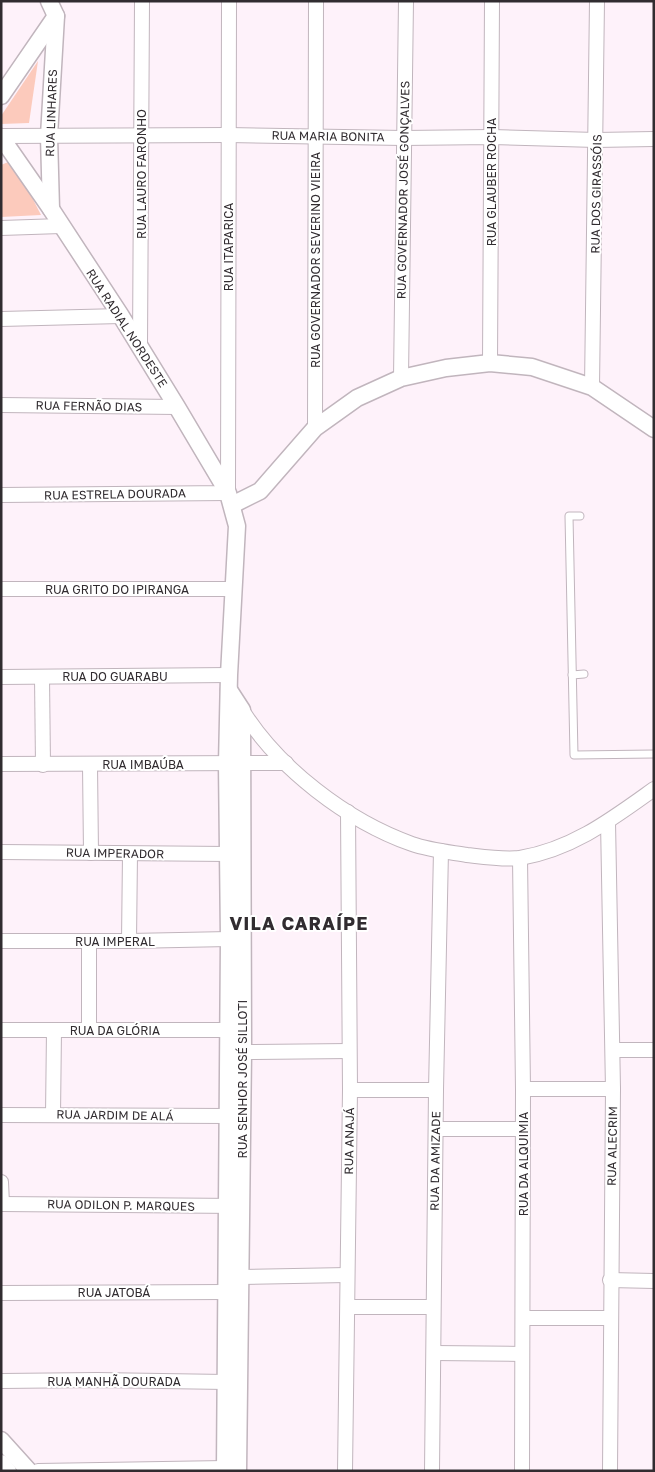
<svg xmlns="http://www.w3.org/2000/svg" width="655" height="1472" font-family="'Golos Text',sans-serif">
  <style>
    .green { fill: #fccabc }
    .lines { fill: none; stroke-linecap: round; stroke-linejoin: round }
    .service-casing { stroke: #c1b5bd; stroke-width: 9 }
    .minor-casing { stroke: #c1b5bd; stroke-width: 16 }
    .tertiary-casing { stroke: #c1b5bd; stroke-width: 19 }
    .service { stroke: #fff; stroke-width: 7 }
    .minor { stroke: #fff; stroke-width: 14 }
    .tertiary { stroke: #fff; stroke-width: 16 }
    .labels { text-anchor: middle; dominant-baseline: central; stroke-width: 4; stroke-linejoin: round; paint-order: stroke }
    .street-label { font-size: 12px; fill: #312c30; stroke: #fff }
    .district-label { font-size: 18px; font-weight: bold; letter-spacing: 1px; fill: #312c30; stroke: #fff }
  </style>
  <rect width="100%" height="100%" fill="#fef2fa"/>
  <!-- green -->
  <g class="green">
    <polygon points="38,61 29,123 1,124 1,116"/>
    <polygon points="13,160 41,215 1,217 1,165"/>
  </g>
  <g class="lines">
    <defs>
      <g id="service">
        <polyline points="580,516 569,516 574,755 654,754"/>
        <polyline points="572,675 584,674"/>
      </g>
      <g id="minor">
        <polyline points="1,136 228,135 403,138 492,137 596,140 654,139"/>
        <polyline points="1,228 61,226"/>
        <polyline points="1,319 121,316"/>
        <polyline points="140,346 142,1"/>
        <polyline points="490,363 492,1"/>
        <polyline points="401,378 406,1"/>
        <polyline points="592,387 597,1"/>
        <polyline points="1,405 177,407"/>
        <polyline points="315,428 316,1"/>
        <polyline points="1,495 228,493 229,1"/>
        <polyline points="1,589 233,589"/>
        <polyline points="1,677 229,675"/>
        <polyline points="42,677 43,765"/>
        <path d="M 242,710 C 278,768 347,821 412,844 C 429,850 449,852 467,855 C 484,857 504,860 520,858 C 573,849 612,819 654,789"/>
        <polyline points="1,764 286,763"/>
        <polyline points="90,765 91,853"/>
        <polyline points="608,822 613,1089 610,1471"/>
        <polyline points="1,852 228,854"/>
        <polyline points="520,858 523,1089 522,1471"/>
        <polyline points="1,941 129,941 229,939"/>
        <polyline points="129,941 130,854"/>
        <polyline points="1,1030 229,1030"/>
        <polyline points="89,1030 89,941"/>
        <polyline points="613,1050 654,1050"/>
        <polyline points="243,1052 349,1051"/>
        <polyline points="523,1089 613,1089"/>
        <polyline points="350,1090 436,1090"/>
        <polyline points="1,1115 228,1116"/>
        <polyline points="53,1115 54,1030"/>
        <polyline points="436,1129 522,1129"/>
        <polyline points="1,1182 2,1204"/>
        <polyline points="1,1204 238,1206"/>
        <polyline points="240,1277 347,1275"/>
        <polyline points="610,1280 654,1281"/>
        <polyline points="1,1293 226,1292"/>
        <polyline points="348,1307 433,1307"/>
        <polyline points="523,1318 610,1318"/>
        <polyline points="434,1353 522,1354"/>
        <polyline points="1,1381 97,1380 226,1382"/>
        <polyline points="38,1471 225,1468"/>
        <polyline points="345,1471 350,1090 348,812"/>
        <polyline points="432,1471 436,1090 441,851"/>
      </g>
      <g id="tertiary">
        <polyline points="49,1 56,16 49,136 51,209"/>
        <polyline points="1,96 56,16"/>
        <polyline points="1,137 51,209 121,316 177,407 228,493 237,526 229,675 227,764 229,939 225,1471"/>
        <polyline points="232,505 260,491 315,428 357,398 401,378 446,368 490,363 532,367 592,387 654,429"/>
        <polyline points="229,690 242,710 243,1052 238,1471"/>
        <polyline points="1,1440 29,1471"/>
        <polyline points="1,1463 8,1471"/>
      </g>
    </defs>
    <!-- service casing -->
    <use href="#service" class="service-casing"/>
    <!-- minor casing -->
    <use href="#minor" class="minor-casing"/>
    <!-- tertiary casing -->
    <use href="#tertiary" class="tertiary-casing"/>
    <!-- service -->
    <use href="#service" class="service"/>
    <!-- minor -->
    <use href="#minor" class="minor"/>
    <!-- tertiary -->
    <use href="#tertiary" class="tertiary"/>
  </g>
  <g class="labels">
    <!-- street labels -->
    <g class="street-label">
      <text transform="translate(51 113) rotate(-88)">RUA LINHARES</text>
      <text transform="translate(328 136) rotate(1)">RUA MARIA BONITA</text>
      <text transform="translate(141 174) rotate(-90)">RUA LAURO FARONHO</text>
      <text transform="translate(491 182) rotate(-90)">RUA GLAUBER ROCHA</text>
      <text transform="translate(403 190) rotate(-89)">RUA GOVERNADOR JOSÉ GONÇALVES</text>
      <text transform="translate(596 194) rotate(-89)">RUA DOS GIRASSÓIS</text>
      <text transform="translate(228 247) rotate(-90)">RUA ITAPARICA</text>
      <text transform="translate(315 260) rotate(-90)">RUA GOVERNADOR SEVERINO VIEIRA</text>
      <text transform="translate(127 328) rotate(57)">RUA RADIAL NORDESTE</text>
      <text transform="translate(89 406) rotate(1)">RUA FERNÃO DIAS</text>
      <text transform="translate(115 494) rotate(-1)">RUA ESTRELA DOURADA</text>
      <text x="117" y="589">RUA GRITO DO IPIRANGA</text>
      <text x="115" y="676">RUA DO GUARABU</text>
      <text x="143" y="764">RUA IMBAÚBA</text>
      <text transform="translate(115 853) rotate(1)">RUA IMPERADOR</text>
      <text x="115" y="941">RUA IMPERAL</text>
      <text x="115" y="1030">RUA DA GLÓRIA</text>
      <text transform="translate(242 1079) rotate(-90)">RUA SENHOR JOSÉ SILLOTI</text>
      <text transform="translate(115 1115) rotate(1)">RUA JARDIM DE ALÁ</text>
      <text transform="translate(349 1141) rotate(-89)">RUA ANAJÁ</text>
      <text transform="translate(612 1146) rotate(-89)">RUA ALECRIM</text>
      <text transform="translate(435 1161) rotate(-89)">RUA DA AMIZADE</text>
      <text transform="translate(523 1164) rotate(-90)">RUA DA ALQUIMIA</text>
      <text transform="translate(121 1205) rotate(1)">RUA ODILON P. MARQUES</text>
      <text x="114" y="1292">RUA JATOBÁ</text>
      <text x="114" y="1381">RUA MANHÃ DOURADA</text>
    </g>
    <!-- district labels -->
    <g class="district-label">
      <text x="299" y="923">VILA CARAÍPE</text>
    </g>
  </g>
  <!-- border -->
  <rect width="655" height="1472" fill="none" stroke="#312c30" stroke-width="5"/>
</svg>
